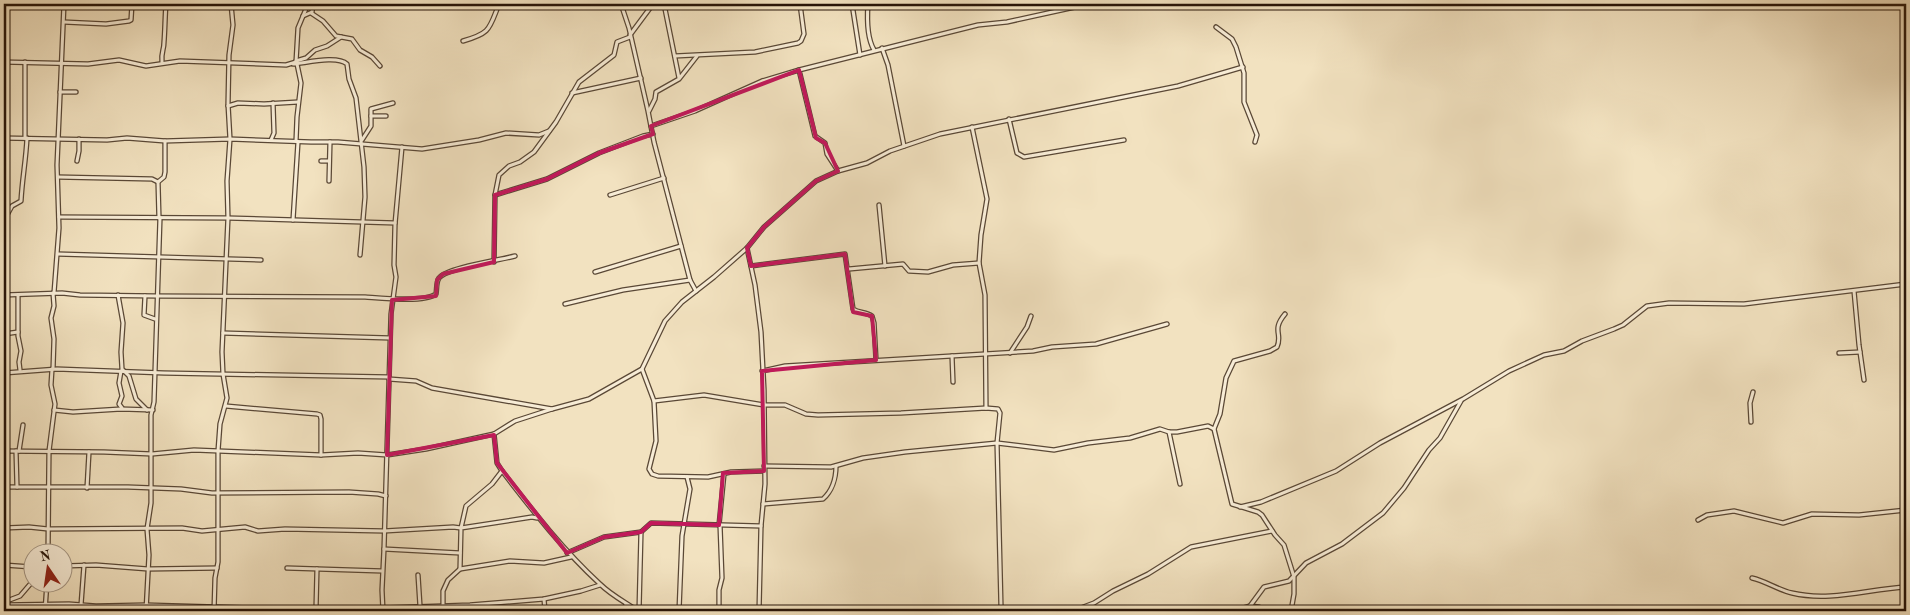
<svg xmlns="http://www.w3.org/2000/svg" width="1910" height="615" font-family="'Old Standard TT',serif">
  <style>
    .lines { fill: none; stroke-linecap: round; stroke-linejoin: round }
    .minor-casing { stroke: #5a4836; stroke-width: 5.5 }
    .minor { stroke: #f7ecd6; stroke-width: 3 }
    .marked { fill: none; stroke: #c2185b; stroke-width: 4; stroke-linejoin: round }
  </style>
  <rect width="100%" height="100%" fill="#f2e2c0"/>
  <filter id="stains"><feTurbulence type="fractalNoise" baseFrequency=".004" numOctaves="4"/><feColorMatrix values="0 0 0 0 .2 0 0 0 0 .09 0 0 0 0 .02 0 0 0 .5 -.17"/></filter>
  <radialGradient id="worn" r=".72"><stop offset=".6" stop-color="#630" stop-opacity="0"/><stop offset="1" stop-color="#630" stop-opacity=".3"/></radialGradient>
  <g class="lines">
    <defs>
      <g id="minor">
        <polyline points="621,4 629,28 648,111 654,142 690,280 696,291"/>
        <polyline points="664,4 679,78"/>
        <polyline points="852,4 860,55"/>
        <path d="M 868,4 C 867,18 867,38 874,50"/>
        <polyline points="311,13 323,21 336,36 352,39 360,50 372,57 380,66"/>
        <polyline points="303,16 312,12 313,4"/>
        <polyline points="64,22 106,24 129,21 131,20 132,4"/>
        <polyline points="1216,27 1232,39 1236,47 1244,73 1244,102 1257,135 1255,142"/>
        <polyline points="630,35 653,4"/>
        <path d="M 463,41 C 491,33 489,29 499,4"/>
        <polyline points="882,48 888,65 904,146"/>
        <polyline points="675,56 755,52 798,43 801,41 804,34 800,4"/>
        <polyline points="296,61 306,58 315,50 327,46 341,37"/>
        <polyline points="4,62 88,64 119,60 146,66 180,61 286,65 296,62 298,28 308,4"/>
        <polyline points="25,62 25,138"/>
        <path d="M 162,62 C 161,51 164,51 164,42 C 165,30 165,16 166,4"/>
        <path d="M 293,64 C 306,63 337,55 347,64 L 349,79 L 356,98 L 364,167 L 365,197 L 360,255"/>
        <polyline points="60,92 76,92"/>
        <polyline points="572,93 641,78"/>
        <polyline points="228,106 238,103 264,104 298,102"/>
        <polyline points="649,111 655,99 656,92 679,79 697,56"/>
        <polyline points="371,116 386,116"/>
        <polyline points="1009,119 1017,153 1024,157 1124,140"/>
        <polyline points="651,126 695,111 762,81 799,70"/>
        <polyline points="972,127 987,199 981,235 979,263 985,295 986,408"/>
        <polyline points="4,138 107,140 127,138 165,141 230,139 311,142 338,142 422,149 479,140 506,133 539,135 549,131"/>
        <polyline points="271,140 274,133 273,103"/>
        <polyline points="362,140 371,126 371,109 393,103"/>
        <polyline points="296,141 297,117 301,83 297,64"/>
        <polyline points="77,161 79,151 79,139"/>
        <polyline points="321,161 329,161"/>
        <polyline points="838,171 827,154 825,143 815,136 799,70 978,25 1007,22 1089,4"/>
        <polyline points="58,177 152,179 158,182"/>
        <polyline points="329,181 330,142"/>
        <polyline points="495,195 547,179 599,153 643,136 653,134"/>
        <polyline points="610,195 664,178"/>
        <polyline points="879,205 885,266"/>
        <path d="M 4,217 L 7,215 L 12,206 L 21,201 C 22,180 26,160 27,138"/>
        <polyline points="59,217 228,218 395,223"/>
        <polyline points="159,218 158,182 164,177 165,172 165,141"/>
        <polyline points="293,220 298,142"/>
        <polyline points="747,248 755,285 761,332 764,390 765,484 761,526 759,611"/>
        <polyline points="58,254 261,260"/>
        <polyline points="494,262 495,195 499,175 509,166 520,162 534,152 556,122 579,82 614,55 617,42 630,37"/>
        <path d="M 751,266 L 845,254 L 853,309 C 859,313 866,312 872,316 L 874,323 L 876,360"/>
        <polyline points="849,269 903,264 909,271 928,272 953,265 979,263"/>
        <polyline points="595,272 681,246"/>
        <polyline points="1854,291 1859,345 1864,380"/>
        <polyline points="54,293 59,228 57,165 64,4"/>
        <path d="M 4,295 L 62,293 L 80,295 L 156,296 L 365,297 C 380,298 424,303 436,294 C 437,289 436,282 439,278 C 446,268 500,260 515,256"/>
        <polyline points="18,295 18,336 21,351 19,362 20,370"/>
        <polyline points="118,295 123,323 121,352 122,369 129,376 136,399 147,410"/>
        <polyline points="145,296 144,315 155,319"/>
        <polyline points="565,304 623,290 690,280"/>
        <polyline points="223,333 390,338"/>
        <polyline points="4,334 18,332"/>
        <polyline points="1010,353 1027,327 1031,316"/>
        <polyline points="1839,353 1860,352"/>
        <polyline points="952,356 953,382"/>
        <polyline points="53,369 54,339 51,318 54,306 53,293"/>
        <polyline points="642,369 654,401 656,441 649,469 652,474 658,476 708,477 731,472 764,471"/>
        <polyline points="121,371 119,383 122,396 119,404 122,408"/>
        <polyline points="762,371 785,366 1033,351 1052,347 1096,344 1167,324"/>
        <polyline points="4,373 57,369 164,373 389,377"/>
        <polyline points="389,379 416,381 432,388 552,409 589,399 642,369 665,321 682,302 714,277 747,248 764,227 816,181 838,171 867,163 890,151 940,134 1178,86 1243,67"/>
        <polyline points="654,401 704,395 764,405 785,405 806,414 818,415 901,413 986,408 998,409 1000,413 997,443 1001,606 1003,611"/>
        <polyline points="226,406 317,414 320,415 321,419 321,455"/>
        <polyline points="54,410 73,412 121,409 153,410"/>
        <polyline points="1751,422 1750,403 1753,392"/>
        <path d="M 1214,429 L 1220,414 L 1226,378 L 1234,361 L 1270,351 L 1277,347 C 1283,333 1271,331 1285,314"/>
        <polyline points="1169,432 1180,484"/>
        <polyline points="4,451 104,452 152,454 194,450 321,455 358,453 387,455 426,449 494,434"/>
        <polyline points="16,451 17,487"/>
        <polyline points="19,451 23,425"/>
        <polyline points="764,466 831,467 863,458 905,452 997,443 1054,450 1088,443 1130,438 1160,429 1169,432 1177,432 1208,426 1214,429 1232,504 1258,512 1262,515 1275,535 1284,545 1294,577 1294,594 1291,611"/>
        <path d="M 502,471 C 533,511 563,550 600,584 C 611,595 625,602 638,611"/>
        <polyline points="4,487 128,487 181,489 212,493 349,492 378,494 386,496"/>
        <polyline points="87,488 89,452"/>
        <path d="M 763,504 L 823,499 C 832,491 836,478 836,466"/>
        <polyline points="1240,507 1261,502 1336,471 1380,443 1463,399 1509,371 1544,355 1564,351 1582,341 1614,329 1623,325 1647,306 1669,303 1744,304 1906,284"/>
        <polyline points="1698,520 1707,515 1734,511 1783,523 1812,514 1859,515 1906,510"/>
        <polyline points="719,525 724,474"/>
        <polyline points="4,528 29,527 48,529 182,528 202,531 245,527 258,531 285,529 384,531 453,527 461,528 466,506 492,484 502,471 497,463 494,434 515,421 552,409"/>
        <polyline points="384,549 460,553"/>
        <polyline points="48,552 49,451 55,404 51,385 52,369"/>
        <polyline points="567,553 604,537 641,532 651,523 761,526"/>
        <polyline points="4,565 32,567"/>
        <polyline points="62,566 96,565 148,569"/>
        <polyline points="287,568 382,571"/>
        <polyline points="148,569 217,568"/>
        <polyline points="460,569 461,528 532,517 537,518"/>
        <polyline points="418,575 420,606"/>
        <path d="M 1752,578 C 1766,581 1778,590 1792,593 C 1830,602 1868,589 1906,587"/>
        <polyline points="544,599 545,611"/>
        <polyline points="4,602 20,596 32,582"/>
        <polyline points="4,605 69,604 96,606 146,605 251,608 383,608 470,605 544,599 581,591 600,585"/>
        <polyline points="81,605 84,565"/>
        <polyline points="443,606 443,591 448,580 460,569 510,561 544,563 571,557"/>
        <polyline points="1250,606 1259,607 1263,611"/>
        <polyline points="316,608 317,569"/>
        <polyline points="45,611 47,582"/>
        <polyline points="146,611 149,555 147,529 151,503 151,415 154,402 160,218"/>
        <polyline points="214,611 215,578 218,562 218,451 220,424 227,398 223,374 222,352 228,218 227,181 230,139 228,104 229,55 233,25 231,4"/>
        <polyline points="383,611 382,590 384,549 391,314 396,277 394,265 395,224 402,147"/>
        <polyline points="625,611 626,604"/>
        <polyline points="639,611 641,532"/>
        <polyline points="679,611 682,536 690,489 687,477"/>
        <polyline points="719,611 719,590 722,578 720,525"/>
        <polyline points="1073,611 1094,603 1113,591 1148,574 1191,547 1272,531"/>
        <polyline points="1211,611 1237,610 1250,606 1264,587 1289,581 1306,563 1342,544 1383,513 1404,488 1429,450 1440,438 1461,401"/>
      </g>
    </defs>
    <!-- minor casing -->
    <use href="#minor" class="minor-casing"/>
    <!-- minor -->
    <use href="#minor" class="minor"/>
  </g>
  <!-- marked area -->
  <path class="marked" d="M 799,70 L 816,138 L 825,143 L 838,171 L 816,181 L 764,227 L 747,248 L 751,266 L 845,254 L 853,312 L 872,316 L 876,360 L 762,371 L 764,471 L 723,473 L 719,525 L 651,523 L 641,532 L 604,537 L 567,553 L 497,463 L 494,435 L 387,455 L 392,300 L 436,296 L 437,280 L 443,274 L 494,262 L 495,195 L 547,179 L 599,153 L 653,134 L 651,126 Z"/>
  <!-- margin -->
  <rect width="1910" height="615" fill="none" stroke="#f2e2c0" stroke-width="20"/>
  <rect x="5" y="5" width="1900" height="605" fill="none" stroke="#271408" stroke-width="2.5"/>
  <rect x="10" y="10" width="1890" height="595" fill="none" stroke="#271408"/>
  <!-- north arrow -->
  <g transform="translate(48 568) rotate(347)"><circle r="24" fill="#f7ecd6" stroke="#a49684"/>
  <path d="M0-4L9 19L0 12L-9 19Z" fill="#8f2418"/>
  <text y="-8" font-size="14" font-weight="bold" text-anchor="middle" fill="#271408">N</text>
  </g>
  <rect width="100%" height="100%" filter="url(#stains)"/>
  <rect width="100%" height="100%" fill="url(#worn)"/>
</svg>
